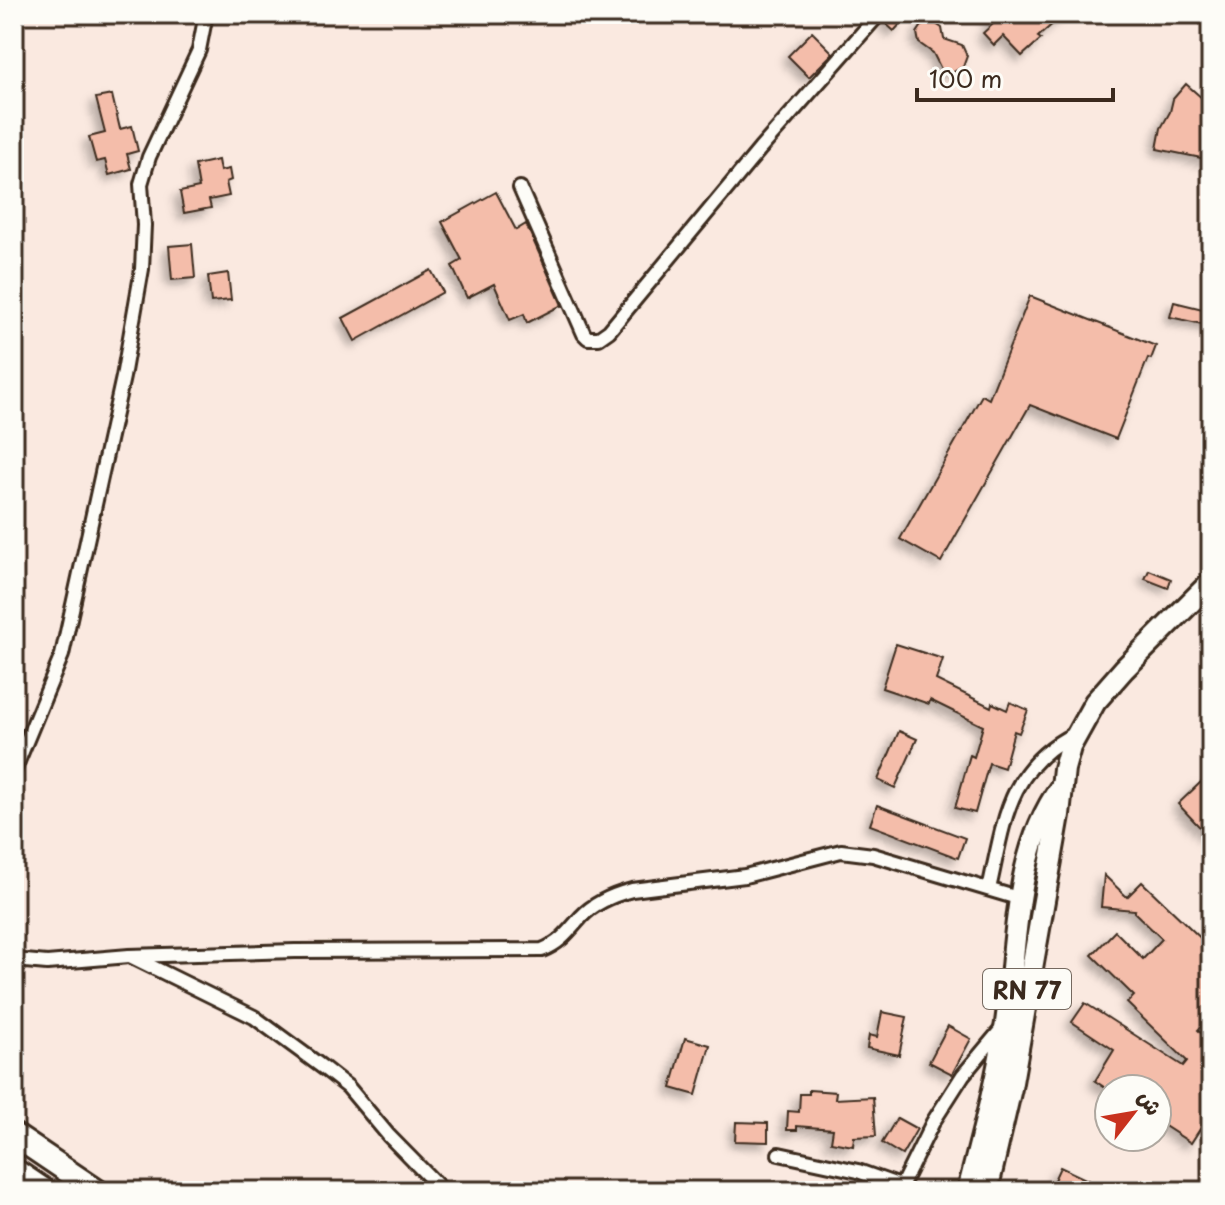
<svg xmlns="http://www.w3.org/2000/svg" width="1225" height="1205" font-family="'Playpen Sans','Playpen Sans Arabic',sans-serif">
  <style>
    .building { fill: #f4bdaa; stroke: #3b2a1e; stroke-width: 2; filter: url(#shadow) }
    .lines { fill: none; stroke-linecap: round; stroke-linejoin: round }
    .street-casing { stroke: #3b2a1e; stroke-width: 18 }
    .primary-casing { stroke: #3b2a1e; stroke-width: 26 }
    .highway-casing { stroke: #3b2a1e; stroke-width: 28 }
    .street { stroke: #fdfcf7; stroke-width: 12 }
    .primary { stroke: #fdfcf7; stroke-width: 20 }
    .highway { stroke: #fdfcf7; stroke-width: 22 }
    .labels { text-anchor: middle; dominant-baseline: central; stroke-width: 6; stroke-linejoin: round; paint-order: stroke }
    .shield { fill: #fdfcf7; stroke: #75695f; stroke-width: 2 }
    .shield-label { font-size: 24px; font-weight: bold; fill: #3b2a1e }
  </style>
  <defs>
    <filter id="shadow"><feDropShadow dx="-5.5" dy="5.5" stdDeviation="4" flood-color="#0004"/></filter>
  </defs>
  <rect width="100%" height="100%" fill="#fae9e0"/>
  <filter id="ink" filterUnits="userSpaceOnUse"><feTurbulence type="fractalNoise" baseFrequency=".0125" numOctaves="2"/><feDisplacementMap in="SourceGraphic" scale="16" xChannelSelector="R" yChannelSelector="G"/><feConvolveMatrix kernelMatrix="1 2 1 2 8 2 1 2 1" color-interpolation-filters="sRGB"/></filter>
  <g filter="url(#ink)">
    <!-- building -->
    <g class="building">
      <polygon points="888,14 895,14 903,21 894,31 884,22"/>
      <polygon points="983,14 1064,14 1038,37 1041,39 1022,56 1003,36 994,45 983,33 993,24"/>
      <polygon points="933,22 942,28 944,39 962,45 967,56 963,67 952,73 941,69 933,53 919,43 917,33 923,24"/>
      <polygon points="812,32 833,53 809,77 788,56"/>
      <polygon points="1186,84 1211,106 1211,160 1157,149 1161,128 1170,112 1173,99"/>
      <polygon points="112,95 120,129 132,126 138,151 127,154 131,169 109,175 105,160 96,162 89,137 105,133 96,98"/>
      <polygon points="218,160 220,171 229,169 231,180 226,182 229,196 209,200 211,208 184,213 180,192 199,188 195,165"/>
      <polygon points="496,192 516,230 526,224 562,305 527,323 524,314 510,320 494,284 467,298 452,266 462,260 442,222"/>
      <polygon points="192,244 195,278 172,280 169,246"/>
      <polygon points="431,270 443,292 355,341 343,318"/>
      <polygon points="228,273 231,300 211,302 208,276"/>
      <polygon points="1030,296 1156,346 1151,359 1148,358 1116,439 1030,405 941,562 900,539 982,395 989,399"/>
      <polygon points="1174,302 1211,311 1211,326 1170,317"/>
      <polygon points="1149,570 1171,579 1168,588 1145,579"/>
      <polygon points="896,644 943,659 936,680 991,707 992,703 1007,710 1010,702 1028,710 1019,733 1014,731 1004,768 989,763 975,813 955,808 970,755 974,757 983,726 930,700 929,704 882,688"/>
      <polygon points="899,731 917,739 895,788 878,780"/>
      <polygon points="1201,782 1211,792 1211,839 1178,804"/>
      <polygon points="877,805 965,838 958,858 870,825"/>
      <polygon points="1104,875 1127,897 1142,882 1211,948 1211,1016 1198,1030 1211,1043 1211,1112 1191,1143 1157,1121 1157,1089 1107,1089 1095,1081 1114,1050 1072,1022 1085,1003 1183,1066 1187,1061 1127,1003 1134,996 1092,955 1115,931 1143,959 1162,939 1134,912 1135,910 1101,907"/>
      <polygon points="882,1012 907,1017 899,1055 867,1048 869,1035 877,1037"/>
      <polygon points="948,1026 971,1039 952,1074 929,1062"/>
      <polygon points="685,1038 710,1045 696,1095 671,1088"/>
      <polygon points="809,1090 836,1092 835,1099 873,1097 876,1136 854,1137 853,1146 831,1142 833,1129 797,1126 797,1130 787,1130 788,1111 799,1112 800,1094 809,1094"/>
      <polygon points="897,1118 917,1129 902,1155 882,1143"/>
      <polygon points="736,1122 768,1123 768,1142 735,1141"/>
      <polygon points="1060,1167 1092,1182 1088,1191 1049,1191"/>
    </g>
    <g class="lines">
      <defs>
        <g id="street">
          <polyline points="520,188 584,334 588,338 599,338 609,331 760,149 879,14"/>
          <polyline points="14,771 62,655 123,377 142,269 144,225 141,184 149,157 199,50 206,14"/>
          <path d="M 989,889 C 1004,823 1007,768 1074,734"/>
          <polyline points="130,956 254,1017 325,1069 348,1087 389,1136 443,1191"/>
          <path d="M 14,960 L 47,963 L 129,956 L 295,951 L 542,950 C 560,943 568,932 581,917 C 595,902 613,895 632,890 L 745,876 L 841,851 L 873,855 L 1021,899"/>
          <polyline points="779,1154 858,1171 900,1186"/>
          <polyline points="899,1191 933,1122 963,1075 1004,1026"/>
        </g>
        <g id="primary">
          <path d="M 968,1191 C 982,1136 997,1080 1006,1023 C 1017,945 1013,853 1061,787"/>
          <polyline points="987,1191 1011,1088 1059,815 1064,769 1070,747 1095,702 1124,669 1211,582"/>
        </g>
        <g id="highway">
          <polyline points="14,1135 97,1191"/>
          <polyline points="14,1170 45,1191"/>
        </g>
      </defs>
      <!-- street casing -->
      <use href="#street" class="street-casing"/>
      <!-- primary casing -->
      <use href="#primary" class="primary-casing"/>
      <!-- highway casing -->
      <use href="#highway" class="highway-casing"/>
      <!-- street -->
      <use href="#street" class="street"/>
      <!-- primary -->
      <use href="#primary" class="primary"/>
      <!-- highway -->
      <use href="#highway" class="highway"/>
    </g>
  </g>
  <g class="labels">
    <!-- shield labels -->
    <rect class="shield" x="983" y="969" width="88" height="40" rx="6"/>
    <g class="shield-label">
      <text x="1027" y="989">RN 77</text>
    </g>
  </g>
  <!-- margin -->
  <rect width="1225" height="1205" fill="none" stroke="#fdfcf7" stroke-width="48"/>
  <rect x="24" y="24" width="1177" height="1157" fill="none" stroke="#3b2a1e" stroke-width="3" filter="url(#ink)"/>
  <!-- north arrow -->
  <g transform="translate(1133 1113) rotate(59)"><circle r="38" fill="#fdfcf7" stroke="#afa8a0" stroke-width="2"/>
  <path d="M0-6L14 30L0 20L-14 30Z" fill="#c8321e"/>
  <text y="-12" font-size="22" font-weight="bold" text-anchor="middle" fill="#3b2a1e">ش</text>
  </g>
  <!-- scale -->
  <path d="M917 88v12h196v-12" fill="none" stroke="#3b2a1e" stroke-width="4"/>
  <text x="929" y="88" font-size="24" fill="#3b2a1e" stroke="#fdfcf7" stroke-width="6" paint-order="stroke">100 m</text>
</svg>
